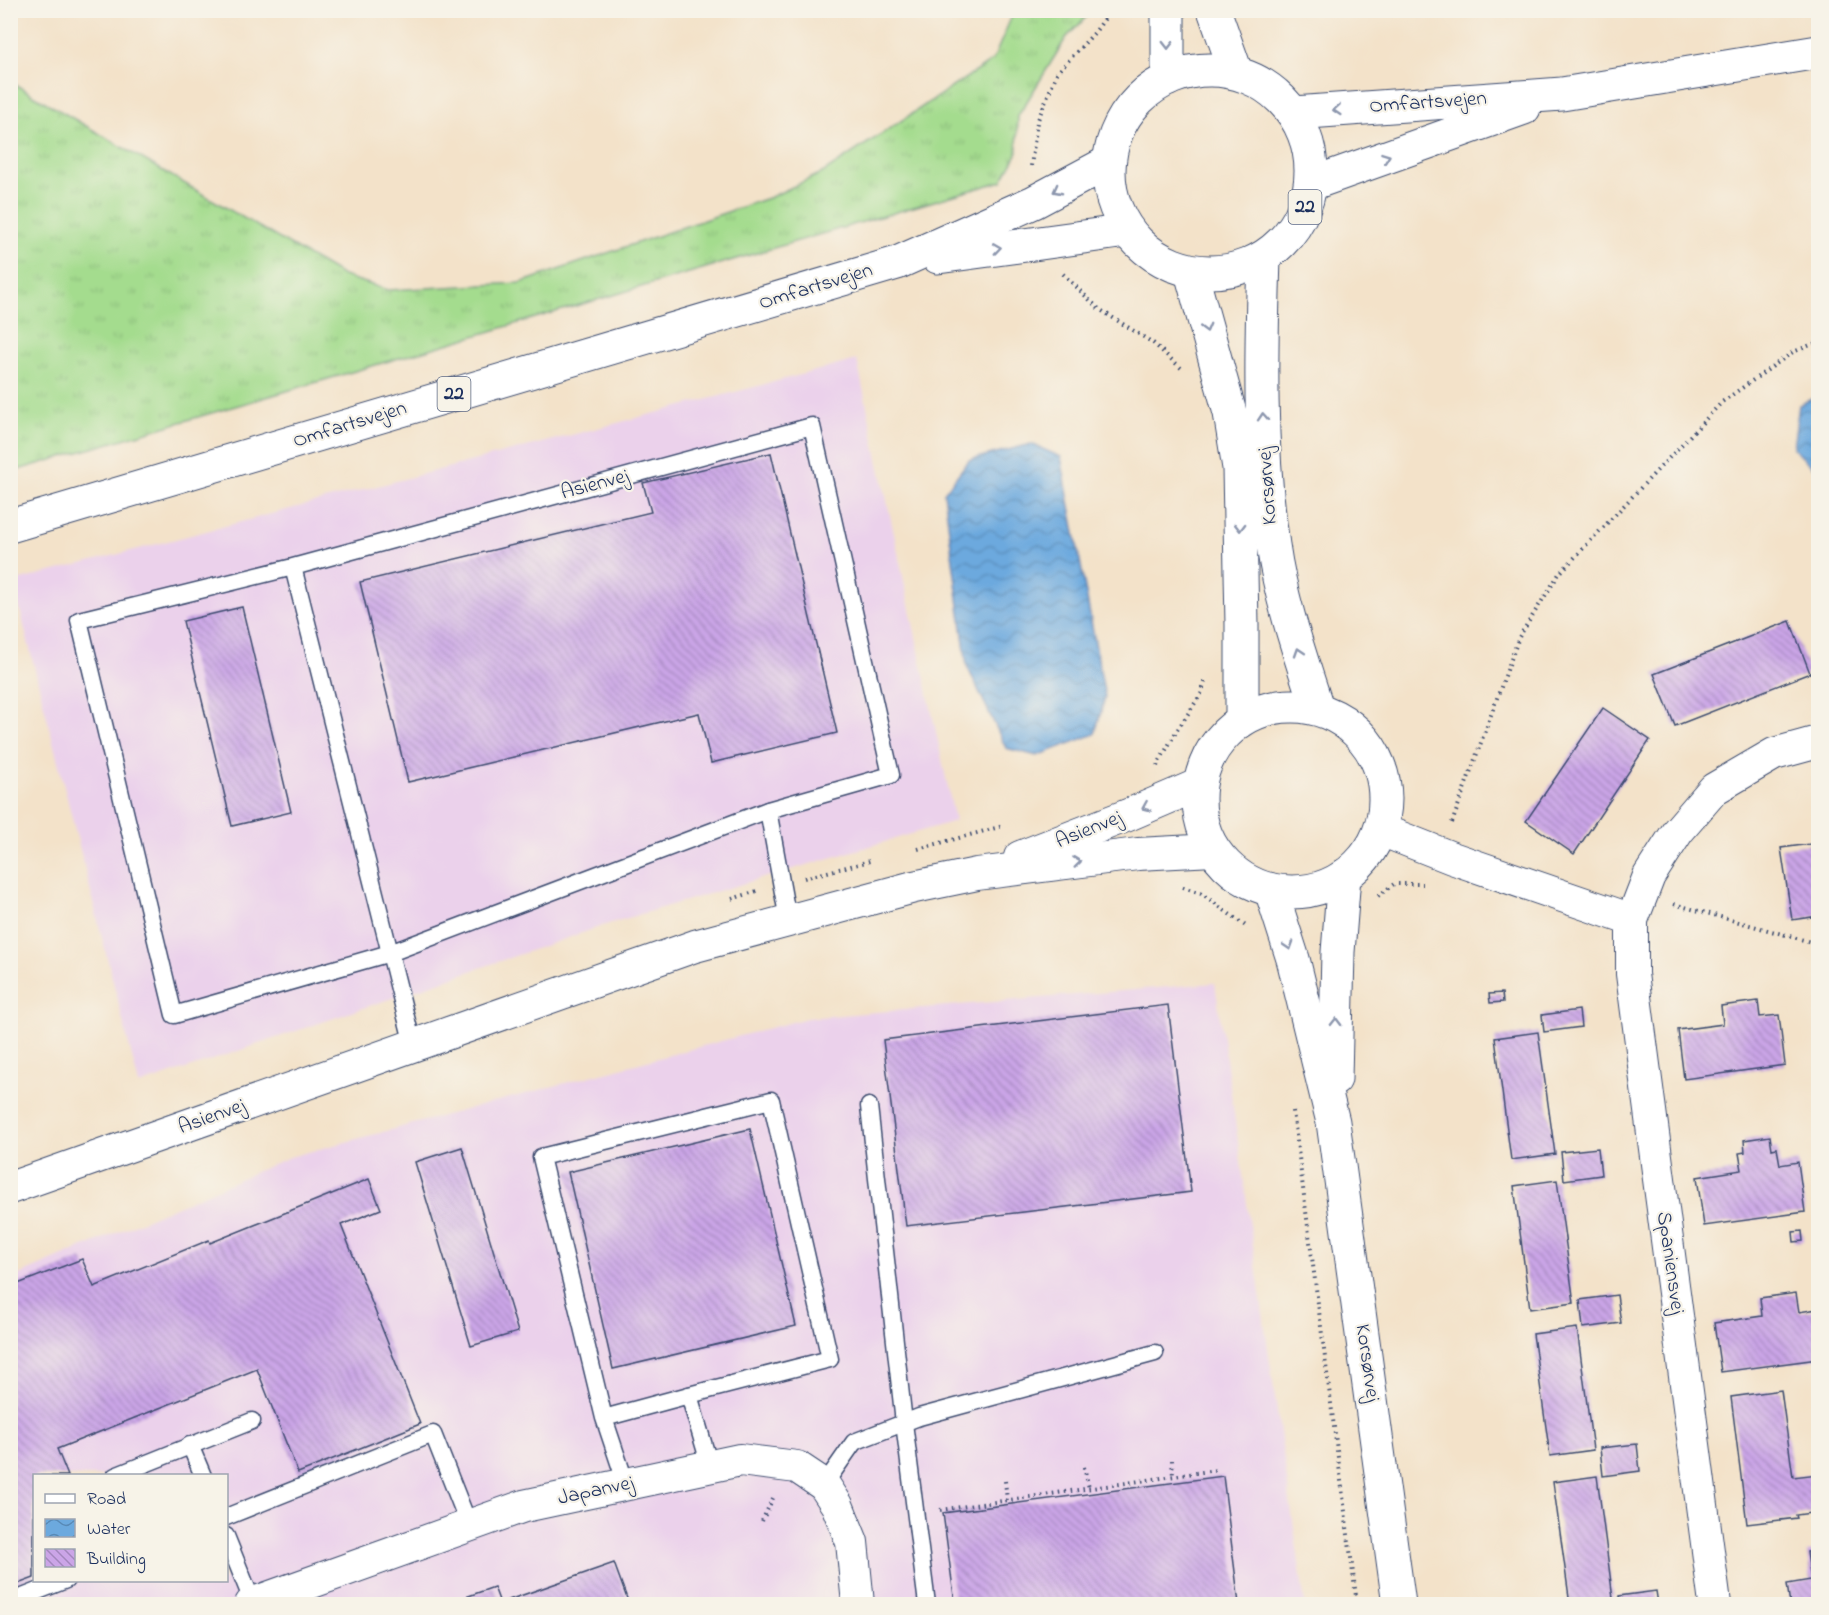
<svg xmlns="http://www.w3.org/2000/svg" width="1829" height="1615" font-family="'Indie Flower',sans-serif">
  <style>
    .built { fill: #ebd1eb; fill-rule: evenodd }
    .grass { fill: url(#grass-tufts); stroke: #608676; stroke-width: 1.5 }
    .water { fill: url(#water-waves); stroke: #446c9e; stroke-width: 1.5 }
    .building { fill: url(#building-back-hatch) }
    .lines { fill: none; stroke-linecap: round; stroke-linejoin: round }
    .service-casing { stroke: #3b4a6e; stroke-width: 19 }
    .minor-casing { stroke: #3b4a6e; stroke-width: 34 }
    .secondary-casing { stroke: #3b4a6e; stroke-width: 35 }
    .primary-casing { stroke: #3b4a6e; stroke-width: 35 }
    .path { stroke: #3b4a6e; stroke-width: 4; stroke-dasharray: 1.5 4.5; stroke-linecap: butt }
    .service { stroke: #fff; stroke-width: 16 }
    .minor { stroke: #fff; stroke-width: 32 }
    .secondary { stroke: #fff; stroke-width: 33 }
    .primary { stroke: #fff; stroke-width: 33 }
    .oneway { stroke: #8d97ae }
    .labels { text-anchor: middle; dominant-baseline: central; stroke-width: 4.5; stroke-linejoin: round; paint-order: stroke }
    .shield { fill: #f7f3e8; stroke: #5d6a87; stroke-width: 1.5 }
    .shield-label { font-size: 20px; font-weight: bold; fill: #1b2f5e }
    .street-label { font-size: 21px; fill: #1b2f5e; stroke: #f7f3e8 }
  </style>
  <defs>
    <pattern id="grass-tufts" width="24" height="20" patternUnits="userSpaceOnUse" patternTransform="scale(1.5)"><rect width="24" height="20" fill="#a4dc8e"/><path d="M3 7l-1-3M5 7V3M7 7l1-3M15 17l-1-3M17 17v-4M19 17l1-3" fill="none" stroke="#8dbd7d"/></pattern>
    <pattern id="water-waves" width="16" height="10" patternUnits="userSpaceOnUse" patternTransform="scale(1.5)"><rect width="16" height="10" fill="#6ca9de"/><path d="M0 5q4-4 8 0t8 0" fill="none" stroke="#588ab7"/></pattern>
    <pattern id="building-back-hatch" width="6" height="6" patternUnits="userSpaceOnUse" patternTransform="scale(1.5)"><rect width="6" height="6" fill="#cba5e7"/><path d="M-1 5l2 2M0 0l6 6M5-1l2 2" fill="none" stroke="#a487be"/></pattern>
  </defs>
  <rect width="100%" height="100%" fill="#f7f3e8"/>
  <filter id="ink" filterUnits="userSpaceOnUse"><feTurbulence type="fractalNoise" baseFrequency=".0167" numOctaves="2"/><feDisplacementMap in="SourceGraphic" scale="12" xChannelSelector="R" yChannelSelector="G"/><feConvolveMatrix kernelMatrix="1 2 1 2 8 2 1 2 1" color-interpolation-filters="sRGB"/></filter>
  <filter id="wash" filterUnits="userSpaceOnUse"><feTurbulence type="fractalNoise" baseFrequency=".008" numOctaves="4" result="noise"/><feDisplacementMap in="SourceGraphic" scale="24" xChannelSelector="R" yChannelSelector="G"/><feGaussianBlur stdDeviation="1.35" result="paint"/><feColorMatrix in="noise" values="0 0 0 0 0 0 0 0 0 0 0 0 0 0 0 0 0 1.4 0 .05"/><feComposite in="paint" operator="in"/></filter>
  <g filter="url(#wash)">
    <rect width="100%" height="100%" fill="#f3e2c9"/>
    <!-- built -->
    <g class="built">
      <polygon points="857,360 955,821 611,923 139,1085 13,582"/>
      <path d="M 1215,983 L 1305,1604 L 11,1604 L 10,1279 L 290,1157 L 807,1018 ZM 34,1476 L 226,1476 L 226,1580 L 34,1580 Z"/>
    </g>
    <!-- grass -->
    <polygon class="grass" points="1014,11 1092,11 1066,38 1018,116 1017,154 1002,181 11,472 11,82 343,276 388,290 520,283 771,197 824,172 993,60"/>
    <!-- water -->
    <g class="water">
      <polygon points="1818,396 1818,472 1793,448 1799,405"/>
      <polygon points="1031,444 1061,457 1105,697 1095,734 1037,756 1006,748 967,666 944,493 969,460"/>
    </g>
    <g id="blocks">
      <!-- building -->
      <g class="building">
        <polygon points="771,453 837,733 711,763 699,713 408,782 360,582 651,512 643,483"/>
        <polygon points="242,607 291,812 232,826 183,621"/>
        <polygon points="1790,621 1810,673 1675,726 1654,674"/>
        <polygon points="1603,708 1650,740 1574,854 1526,821"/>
        <polygon points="1818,843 1818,916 1792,920 1781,848"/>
        <polygon points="1502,993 1503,1002 1490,1003 1489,994"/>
        <polygon points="1758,1001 1760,1017 1779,1015 1785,1065 1684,1079 1678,1030 1723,1024 1721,1006"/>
        <polygon points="1168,1005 1191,1192 906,1226 883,1040"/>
        <polygon points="1579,1010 1581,1027 1544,1032 1542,1015"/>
        <polygon points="1538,1032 1555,1154 1511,1160 1495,1038"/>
        <polygon points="750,1129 796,1326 613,1369 568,1172"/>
        <polygon points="1770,1136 1772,1149 1777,1148 1780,1165 1798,1162 1805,1212 1704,1226 1697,1177 1742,1170 1739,1153 1745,1152 1744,1140"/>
        <polygon points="462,1147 518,1332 471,1346 415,1162"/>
        <polygon points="1598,1148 1601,1175 1564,1180 1561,1152"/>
        <polygon points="369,1179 381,1209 341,1225 420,1424 298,1473 257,1369 57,1449 68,1476 34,1476 34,1578 10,1587 10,1287 82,1259 94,1287 209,1240 210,1243"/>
        <polygon points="1557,1180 1574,1303 1530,1309 1514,1186"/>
        <polygon points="1802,1231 1803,1241 1794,1242 1793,1232"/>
        <polygon points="1796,1293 1799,1312 1818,1309 1818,1359 1721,1372 1714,1323 1762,1316 1760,1298"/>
        <polygon points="1617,1295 1621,1323 1583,1328 1580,1300"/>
        <polygon points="1577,1328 1593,1450 1550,1456 1533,1334"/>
        <polygon points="1781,1390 1793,1477 1818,1474 1818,1512 1796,1515 1797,1518 1747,1524 1731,1397"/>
        <polygon points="1637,1444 1640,1471 1603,1476 1600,1448"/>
        <polygon points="1223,1476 1239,1604 955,1604 943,1513"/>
        <polygon points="1597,1476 1613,1598 1570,1604 1553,1482"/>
        <polygon points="1818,1551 1818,1604 1790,1604 1787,1584 1811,1580 1807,1552"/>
        <polygon points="614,1563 629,1604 446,1604 494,1587 500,1603"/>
        <polygon points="1656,1591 1658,1604 1620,1604 1619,1596"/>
      </g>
    </g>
  </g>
  <g filter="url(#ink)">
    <use href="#blocks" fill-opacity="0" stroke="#3b4a6e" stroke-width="1.5"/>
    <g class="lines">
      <defs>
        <g id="service">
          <polyline points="293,567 79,620 174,1015 390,953 768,810 891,775 812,426 293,567 390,953 413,1045"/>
          <polyline points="768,810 788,920"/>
          <polyline points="869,1106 904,1423 927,1604"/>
          <polyline points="689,1395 710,1466"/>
          <polyline points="604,1418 689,1395 830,1359 771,1100 541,1157 604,1418 626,1484"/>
          <polyline points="190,1445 203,1476"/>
          <polyline points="115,1476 252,1421"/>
          <polyline points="824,1485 854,1442 919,1417 1155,1353"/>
          <polyline points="226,1517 433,1434 469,1525"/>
          <polyline points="226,1536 253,1603"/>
          <polyline points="10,1602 66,1580"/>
        </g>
        <g id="minor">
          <polyline points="1381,830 1452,858 1632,920 1649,876 1678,831 1714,789 1774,754 1818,742"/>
          <polyline points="1020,857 1128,815 1200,784"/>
          <polyline points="1632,920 1632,974 1715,1604"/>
          <polyline points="10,1188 695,946 914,887 977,874 1138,854 1213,850"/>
          <polyline points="251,1604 524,1506 740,1460 797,1467 824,1485 837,1505 852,1542 858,1604"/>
        </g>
        <g id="secondary">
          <polyline points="1214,10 1236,72"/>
          <polyline points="1168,79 1168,10"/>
          <path d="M 1264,258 C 1261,354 1259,451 1273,545 C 1281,601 1300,655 1317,708"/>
          <polyline points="1191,272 1230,413 1239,468 1242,625 1242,719"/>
          <circle cx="1292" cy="799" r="93"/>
          <polyline points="1271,890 1293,959 1333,1122 1399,1604"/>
          <polyline points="1335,1079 1338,952 1344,876"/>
        </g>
        <g id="primary">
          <circle cx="1210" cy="171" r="101"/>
          <polyline points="1294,113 1562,94 1818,52"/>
          <polyline points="1311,184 1524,108"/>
          <polyline points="938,257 1127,231"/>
          <polyline points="10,526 897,263 1034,202 1109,162"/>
        </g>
      </defs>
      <!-- service casing -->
      <use href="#service" class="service-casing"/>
      <!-- minor casing -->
      <use href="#minor" class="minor-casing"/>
      <!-- secondary casing -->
      <use href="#secondary" class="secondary-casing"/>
      <!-- primary casing -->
      <use href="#primary" class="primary-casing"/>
      <!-- path -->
      <g class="path">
        <polyline points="1031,166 1037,122 1057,73 1095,32 1111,10"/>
        <polyline points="1063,274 1099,309 1153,343 1181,368"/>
        <polyline points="1157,766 1176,732 1201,694 1206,679"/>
        <polyline points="1452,823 1519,637 1559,574 1722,402 1793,352 1818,342"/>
        <polyline points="918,849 1003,826"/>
        <polyline points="804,878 870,861"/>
        <polyline points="1183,887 1201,893 1247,927"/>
        <polyline points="1378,896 1394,884 1423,884"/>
        <polyline points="732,899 757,891"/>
        <polyline points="1674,904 1818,944"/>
        <polyline points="1293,1111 1357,1604"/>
        <polyline points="1172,1460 1173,1476"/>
        <polyline points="1084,1467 1089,1488"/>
        <polyline points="1005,1481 1007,1500"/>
        <polyline points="940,1510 1216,1470"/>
        <polyline points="762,1521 774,1496"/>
      </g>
      <!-- service -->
      <use href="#service" class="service"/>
      <!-- minor -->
      <use href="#minor" class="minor"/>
      <!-- secondary -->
      <use href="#secondary" class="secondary"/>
      <!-- primary -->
      <use href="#primary" class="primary"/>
    </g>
    <!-- one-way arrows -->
    <defs><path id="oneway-chevron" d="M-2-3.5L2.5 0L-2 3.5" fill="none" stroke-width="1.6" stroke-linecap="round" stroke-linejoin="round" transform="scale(1.5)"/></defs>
    <g class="oneway">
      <use href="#oneway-chevron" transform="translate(1168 45) rotate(90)"/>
      <use href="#oneway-chevron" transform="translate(1337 110) rotate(176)"/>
      <use href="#oneway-chevron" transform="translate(1386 157) rotate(-20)"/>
      <use href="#oneway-chevron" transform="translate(1057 190) rotate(152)"/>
      <use href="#oneway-chevron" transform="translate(997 248) rotate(-8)"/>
      <use href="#oneway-chevron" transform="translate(1206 328) rotate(75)"/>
      <use href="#oneway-chevron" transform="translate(1263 417) rotate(-94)"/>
      <use href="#oneway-chevron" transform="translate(1240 527) rotate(89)"/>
      <use href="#oneway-chevron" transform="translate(1299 652) rotate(-108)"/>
      <use href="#oneway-chevron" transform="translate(1146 807) rotate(157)"/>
      <use href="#oneway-chevron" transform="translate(1077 862) rotate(-7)"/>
      <use href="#oneway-chevron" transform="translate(1289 946) rotate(72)"/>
      <use href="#oneway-chevron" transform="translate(1336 1022) rotate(-89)"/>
    </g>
  </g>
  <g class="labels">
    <!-- shield labels -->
    <g class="shield">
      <rect x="1288.5" y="190" width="33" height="34" rx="4.5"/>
      <rect x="437.5" y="377" width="33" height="34" rx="4.5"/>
    </g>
    <g class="shield-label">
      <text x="1305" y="207">22</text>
      <text x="454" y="394">22</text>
    </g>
    <!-- street labels -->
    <g class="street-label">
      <text transform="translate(1428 103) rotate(-4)">Omfartsvejen</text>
      <text transform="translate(816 287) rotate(-17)">Omfartsvejen</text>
      <text transform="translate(350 425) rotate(-17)">Omfartsvejen</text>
      <text transform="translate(595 485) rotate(-15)">Asienvej</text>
      <text transform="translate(1268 486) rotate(-94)">Korsørvej</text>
      <text transform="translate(1089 830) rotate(-22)">Asienvej</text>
      <text transform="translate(212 1117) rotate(-20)">Asienvej</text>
      <text transform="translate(1670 1263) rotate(82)">Spaniensvej</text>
      <text transform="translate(1367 1363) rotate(82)">Korsørvej</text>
      <text transform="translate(596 1491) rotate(-12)">Japanvej</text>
    </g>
  </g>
  <!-- margin -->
  <rect width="1829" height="1615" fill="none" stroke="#f7f3e8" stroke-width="36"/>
  <!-- legend -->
  <rect x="33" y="1474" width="195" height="108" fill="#f7f3e8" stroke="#9fa5b1" stroke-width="1.5"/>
  <rect x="45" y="1494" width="30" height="9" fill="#ffffff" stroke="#9fa5b1" stroke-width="1.5"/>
  <text x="87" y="1504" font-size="18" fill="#1b2f5e">Road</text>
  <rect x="45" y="1519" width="30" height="18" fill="url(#water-waves)" stroke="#9fa5b1" stroke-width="1.5"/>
  <text x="87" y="1534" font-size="18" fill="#1b2f5e">Water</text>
  <rect x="45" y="1549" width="30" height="18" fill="url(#building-back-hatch)" stroke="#9fa5b1" stroke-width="1.5"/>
  <text x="87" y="1564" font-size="18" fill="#1b2f5e">Building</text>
</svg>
